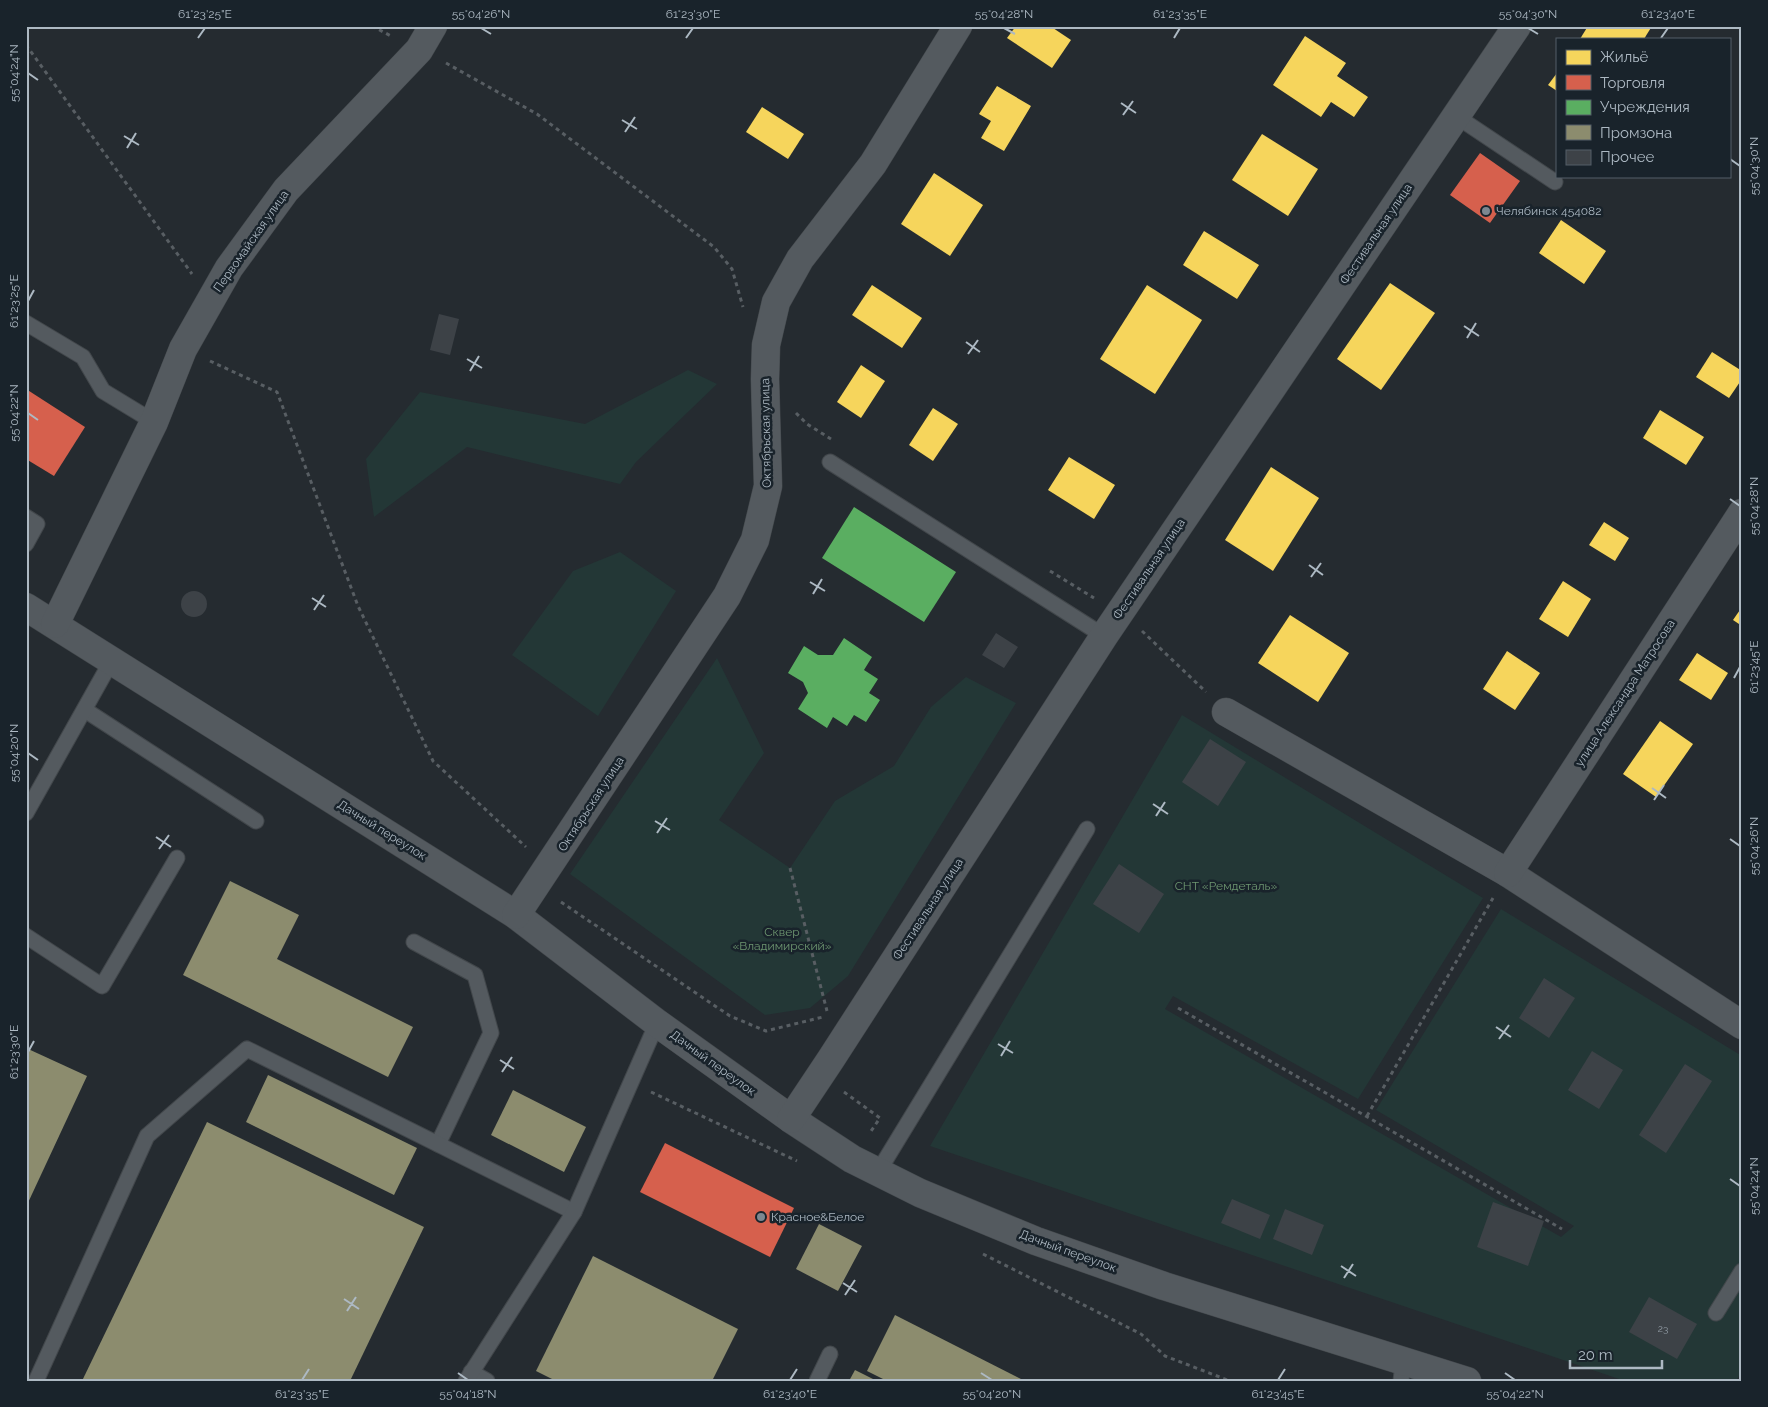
<svg xmlns="http://www.w3.org/2000/svg" width="1768" height="1407" font-family="Raleway,sans-serif">
  <style>
    .green { fill: #233736 }
    .homes { fill: #f6d55c }
    .shops { fill: #d6604d }
    .public { fill: #5aae61 }
    .industry { fill: #8c8c6e }
    .building { fill: #3d4247 }
    .lines { fill: none; stroke-linecap: round; stroke-linejoin: round }
    .service-casing { stroke: #42474b; stroke-width: 17 }
    .minor-casing { stroke: #42474b; stroke-width: 29 }
    .path { stroke: #585e63; stroke-width: 3; stroke-dasharray: 4 4; stroke-linecap: butt }
    .service { stroke: #545a5f; stroke-width: 15 }
    .minor { stroke: #545a5f; stroke-width: 28 }
    .ticks { fill: none; stroke: #adb9c3; stroke-width: 2 }
    .poi-dot { fill: #7d8790; stroke: #19232b; stroke-width: 2 }
    .labels { text-anchor: middle; dominant-baseline: central; stroke-width: 5; stroke-linejoin: round; paint-order: stroke }
    .number-label { font-size: 10px; fill: #919ba4 }
    .poi-label { font-size: 12px; fill: #adb9c3; stroke: #19232b; text-anchor: start }
    .street-label { font-size: 12px; fill: #adb9c3; stroke: #19232b }
    .park-label { font-size: 12px; fill: #6e9771; stroke: #19232b }
    .neatline { fill: none; stroke: #adb9c3; stroke-width: 2 }
    .ticks-label { font-size: 12px; text-anchor: middle; fill: #adb9c3 }
  </style>
  <rect width="100%" height="100%" fill="#252b30"/>
  <!-- green -->
  <g class="green">
    <polygon points="688,370 717,384 636,462 620,484 467,447 374,517 366,459 420,392 585,424"/>
    <polygon points="620,552 676,591 598,716 512,655 573,571"/>
    <polygon points="717,658 764,753 719,820 790,868 835,801 894,766 931,707 966,677 1016,703 848,976 810,1008 765,1015 570,874"/>
    <polygon points="1182,715 1483,898 1358,1099 1173,996 1165,1009 1561,1237 1574,1226 1376,1110 1501,909 1742,1056 1742,1371 1736,1381 1625,1381 930,1146"/>
  </g>
  <!-- homes -->
  <g class="homes">
    <polygon points="1016,26 1050,26 1071,40 1052,68 1007,38"/>
    <polygon points="1588,26 1652,26 1644,39 1580,39"/>
    <polygon points="1305,36 1346,63 1337,76 1368,97 1354,117 1331,102 1321,117 1273,85"/>
    <polygon points="1557,73 1557,91 1548,85"/>
    <polygon points="997,86 1031,106 1004,151 981,138 991,121 979,114"/>
    <polygon points="762,107 804,134 788,159 746,132"/>
    <polygon points="1262,134 1318,169 1288,216 1232,180"/>
    <polygon points="934,173 983,205 950,256 901,224"/>
    <polygon points="1561,220 1606,251 1584,284 1539,253"/>
    <polygon points="1204,231 1259,265 1237,299 1183,265"/>
    <polygon points="1390,283 1435,313 1381,390 1337,359"/>
    <polygon points="872,285 922,318 902,348 852,315"/>
    <polygon points="1147,285 1202,320 1155,394 1100,359"/>
    <polygon points="1712,352 1742,371 1742,379 1729,398 1696,377"/>
    <polygon points="861,365 885,381 861,418 837,402"/>
    <polygon points="933,408 958,424 933,461 909,445"/>
    <polygon points="1660,410 1704,437 1686,465 1643,438"/>
    <polygon points="1069,457 1115,485 1094,519 1048,490"/>
    <polygon points="1271,467 1319,498 1273,571 1225,540"/>
    <polygon points="1604,522 1629,538 1615,561 1589,545"/>
    <polygon points="1563,581 1591,599 1568,637 1539,619"/>
    <polygon points="1742,607 1742,626 1733,620"/>
    <polygon points="1290,615 1349,653 1318,702 1258,663"/>
    <polygon points="1507,651 1540,673 1515,710 1483,689"/>
    <polygon points="1697,653 1728,673 1711,700 1679,680"/>
    <polygon points="1660,721 1693,744 1656,797 1623,774"/>
  </g>
  <!-- shops -->
  <g class="shops">
    <polygon points="1480,153 1520,181 1490,223 1450,195"/>
    <polygon points="26,389 85,427 54,476 26,459"/>
    <polygon points="665,1143 794,1208 770,1257 640,1192"/>
  </g>
  <!-- public -->
  <g class="public">
    <polygon points="854,507 956,572 924,622 822,558"/>
    <polygon points="844,638 872,657 864,670 878,679 869,693 880,700 866,722 854,715 847,726 833,717 827,728 798,709 808,693 803,682 788,673 804,646 818,655 833,655"/>
  </g>
  <!-- industry -->
  <g class="industry">
    <polygon points="230,881 299,915 277,959 413,1027 388,1077 183,975"/>
    <polygon points="26,1048 87,1076 26,1207"/>
    <polygon points="268,1075 417,1148 394,1195 246,1122"/>
    <polygon points="513,1090 586,1127 564,1172 491,1135"/>
    <polygon points="207,1122 424,1227 350,1381 82,1381"/>
    <polygon points="819,1224 862,1246 838,1291 796,1269"/>
    <polygon points="593,1256 738,1329 712,1381 556,1381 536,1371"/>
    <polygon points="895,1315 1025,1381 887,1381 867,1371"/>
    <polygon points="855,1370 877,1381 849,1381"/>
  </g>
  <!-- building -->
  <g class="building">
    <polygon points="439,314 459,319 450,355 430,350"/>
    <circle cx="194" cy="604" r="13"/>
    <polygon points="996,633 1018,647 1004,668 982,655"/>
    <polygon points="1210,739 1246,762 1218,806 1182,782"/>
    <polygon points="1119,864 1164,894 1139,933 1093,904"/>
    <polygon points="1544,978 1575,998 1549,1038 1519,1018"/>
    <polygon points="1592,1051 1623,1070 1599,1109 1568,1090"/>
    <polygon points="1685,1064 1712,1081 1666,1153 1639,1135"/>
    <polygon points="1232,1199 1270,1215 1260,1239 1221,1223"/>
    <polygon points="1493,1202 1544,1221 1528,1266 1477,1247"/>
    <polygon points="1285,1209 1324,1225 1312,1255 1273,1239"/>
    <polygon points="1649,1297 1697,1324 1677,1359 1629,1332"/>
  </g>
  <g class="lines">
    <defs>
      <g id="service">
        <polyline points="1456,116 1555,182"/>
        <polyline points="26,323 83,357 103,391 154,422"/>
        <polyline points="830,462 1104,636"/>
        <polyline points="26,517 37,524 26,544"/>
        <polyline points="85,710 256,821"/>
        <polyline points="26,813 112,660"/>
        <polyline points="26,936 102,986 177,858"/>
        <polyline points="414,942 475,975 491,1033 438,1144"/>
        <polyline points="878,1172 1087,829"/>
        <polyline points="1716,1313 1742,1271"/>
        <polyline points="471,1372 487,1381"/>
        <polyline points="36,1381 147,1136 247,1049 574,1212"/>
        <polyline points="466,1381 574,1212 657,1023"/>
        <polyline points="817,1381 830,1354"/>
        <polyline points="1401,1381 1403,1361"/>
      </g>
      <g id="minor">
        <polyline points="26,607 516,915 657,1023 791,1119 852,1159 920,1193 1036,1241 1164,1286 1467,1381"/>
        <polyline points="55,624 154,422 183,349 229,268 286,190 419,50 433,26"/>
        <polyline points="1226,712 1508,873 1742,1025"/>
        <polyline points="1508,873 1742,513"/>
        <polyline points="516,915 727,596 755,540 768,486 765,379 766,345 776,302 800,259 873,164 958,26"/>
        <polyline points="791,1119 831,1059 1104,636 1517,26"/>
      </g>
    </defs>
    <!-- service casing -->
    <use href="#service" class="service-casing"/>
    <!-- minor casing -->
    <use href="#minor" class="minor-casing"/>
    <!-- path -->
    <g class="path">
      <polyline points="372,26 391,36"/>
      <polyline points="26,45 192,274"/>
      <polyline points="446,63 537,114 714,247 732,269 743,307"/>
      <polyline points="210,361 277,392 358,606 433,761 526,847"/>
      <polyline points="796,413 807,424 831,439"/>
      <polyline points="1050,571 1094,598"/>
      <polyline points="1142,631 1206,692"/>
      <polyline points="790,868 827,1011"/>
      <polyline points="561,902 730,1016 766,1031 823,1017"/>
      <polyline points="1178,1008 1562,1229"/>
      <polyline points="651,1092 797,1161"/>
      <polyline points="844,1092 880,1118 869,1134"/>
      <polyline points="1367,1116 1493,898"/>
      <polyline points="983,1254 1141,1334 1165,1356 1230,1381"/>
    </g>
    <!-- service -->
    <use href="#service" class="service"/>
    <!-- minor -->
    <use href="#minor" class="minor"/>
  </g>
  <!-- ticks -->
  <path class="ticks" d="M 481,28 L 491,34M 1004,28 L 1015,34M 1528,28 L 1538,34M 198,38 L 205,28M 686,38 L 693,28M 1174,38 L 1180,28M 1661,38 L 1668,28M 28,73 L 38,80M 1121,103 L 1136,113M 1123,115 L 1133,101M 622,120 L 637,129M 625,132 L 635,117M 124,136 L 139,145M 127,148 L 136,133M 1730,159 L 1740,166M 28,301 L 34,290M 1464,326 L 1479,336M 1467,338 L 1476,323M 966,342 L 980,352M 968,354 L 978,340M 467,359 L 482,368M 470,371 L 479,356M 28,413 L 38,420M 1730,499 L 1740,506M 1309,565 L 1323,575M 1311,577 L 1321,563M 810,582 L 825,591M 813,594 L 822,579M 312,598 L 326,607M 314,610 L 324,595M 1734,678 L 1740,667M 28,753 L 38,760M 1652,788 L 1666,798M 1654,800 L 1664,785M 1153,804 L 1168,814M 1156,816 L 1165,802M 655,821 L 670,830M 657,833 L 667,818M 156,837 L 171,847M 1730,839 L 1740,846M 159,849 L 169,835M 1496,1027 L 1511,1037M 1499,1039 L 1509,1025M 998,1044 L 1013,1053M 28,1052 L 34,1041M 1001,1056 L 1010,1041M 500,1060 L 514,1069M 502,1072 L 512,1057M 1730,1179 L 1740,1186M 1341,1266 L 1356,1276M 1344,1278 L 1353,1264M 843,1283 L 857,1292M 845,1295 L 855,1280M 344,1299 L 359,1309M 347,1311 L 356,1297M 458,1373 L 468,1380M 981,1373 L 992,1380M 1505,1373 L 1515,1380M 302,1380 L 309,1369M 790,1380 L 797,1369M 1278,1380 L 1285,1369"/>
  <!-- markers -->
  <g class="poi-dot">
    <circle cx="1486" cy="211" r="5"/>
    <circle cx="761" cy="1217" r="5"/>
  </g>
  <g class="labels">
    <!-- number labels -->
    <g class="number-label">
      <text x="1663" y="1328">23</text>
    </g>
    <!-- poi labels -->
    <g class="poi-label">
      <text x="1496" y="211">Челябинск 454082</text>
      <text x="771" y="1217">Красное&amp;Белое</text>
    </g>
    <!-- street labels -->
    <g class="street-label">
      <text transform="translate(1376 234) rotate(-56)">Фестивальная улица</text>
      <text transform="translate(251 241) rotate(-55)">Первомайская улица</text>
      <text transform="translate(766 433) rotate(-91)">Октябрьская улица</text>
      <text transform="translate(1149 569) rotate(-56)">Фестивальная улица</text>
      <text transform="translate(1625 693) rotate(-57)">улица Александра Матросова</text>
      <text transform="translate(591 804) rotate(-57)">Октябрьская улица</text>
      <text transform="translate(382 830) rotate(32)">Дачный переулок</text>
      <text transform="translate(928 909) rotate(-57)">Фестивальная улица</text>
      <text transform="translate(713 1063) rotate(36)">Дачный переулок</text>
      <text transform="translate(1068 1251) rotate(20)">Дачный переулок</text>
    </g>
    <!-- park labels -->
    <g class="park-label">
      <text x="1226" y="886">СНТ «Ремдеталь»</text>
      <text x="782" y="932">Сквер<tspan x="782" dy="14">«Владимирский»</tspan></text>
    </g>
  </g>
  <!-- border -->
  <rect width="1768" height="1407" fill="none" stroke="#19232b" stroke-width="55"/>
  <!-- legend -->
  <rect x="1556" y="38" width="175" height="140" fill="#19232b" stroke="#545f68"/>
  <rect x="1566" y="50" width="25" height="15" fill="#f6d55c" stroke="#545f68"/>
  <text x="1600" y="62" font-size="15" fill="#adb9c3">Жильё</text>
  <rect x="1566" y="75" width="25" height="15" fill="#d6604d" stroke="#545f68"/>
  <text x="1600" y="88" font-size="15" fill="#adb9c3">Торговля</text>
  <rect x="1566" y="100" width="25" height="15" fill="#5aae61" stroke="#545f68"/>
  <text x="1600" y="112" font-size="15" fill="#adb9c3">Учреждения</text>
  <rect x="1566" y="125" width="25" height="15" fill="#8c8c6e" stroke="#545f68"/>
  <text x="1600" y="138" font-size="15" fill="#adb9c3">Промзона</text>
  <rect x="1566" y="150" width="25" height="15" fill="#3d4247" stroke="#545f68"/>
  <text x="1600" y="162" font-size="15" fill="#adb9c3">Прочее</text>
  <!-- scale -->
  <path d="M1570 1360v8h92v-8" fill="none" stroke="#adb9c3" stroke-width="2.5"/>
  <text x="1578" y="1360" font-size="15" fill="#adb9c3" stroke="#19232b" stroke-width="4" paint-order="stroke">20 m</text>
  <rect x="28" y="28" width="1712" height="1352" class="neatline"/>
  <g class="ticks-label">
    <text x="205" y="18">61°23'25"E</text>
    <text x="481" y="18">55°04'26"N</text>
    <text x="693" y="18">61°23'30"E</text>
    <text x="1004" y="18">55°04'28"N</text>
    <text x="1180" y="18">61°23'35"E</text>
    <text x="1528" y="18">55°04'30"N</text>
    <text x="1668" y="18">61°23'40"E</text>
    <text transform="translate(14 73) rotate(-90)" y="4">55°04'24"N</text>
    <text transform="translate(1754 166) rotate(-90)" y="4">55°04'30"N</text>
    <text transform="translate(14 301) rotate(-90)" y="4">61°23'25"E</text>
    <text transform="translate(14 413) rotate(-90)" y="4">55°04'22"N</text>
    <text transform="translate(1754 506) rotate(-90)" y="4">55°04'28"N</text>
    <text transform="translate(1754 667) rotate(-90)" y="4">61°23'45"E</text>
    <text transform="translate(14 753) rotate(-90)" y="4">55°04'20"N</text>
    <text transform="translate(1754 846) rotate(-90)" y="4">55°04'26"N</text>
    <text transform="translate(14 1052) rotate(-90)" y="4">61°23'30"E</text>
    <text transform="translate(1754 1186) rotate(-90)" y="4">55°04'24"N</text>
    <text x="302" y="1398">61°23'35"E</text>
    <text x="468" y="1398">55°04'18"N</text>
    <text x="790" y="1398">61°23'40"E</text>
    <text x="992" y="1398">55°04'20"N</text>
    <text x="1278" y="1398">61°23'45"E</text>
    <text x="1515" y="1398">55°04'22"N</text>
  </g>
</svg>
